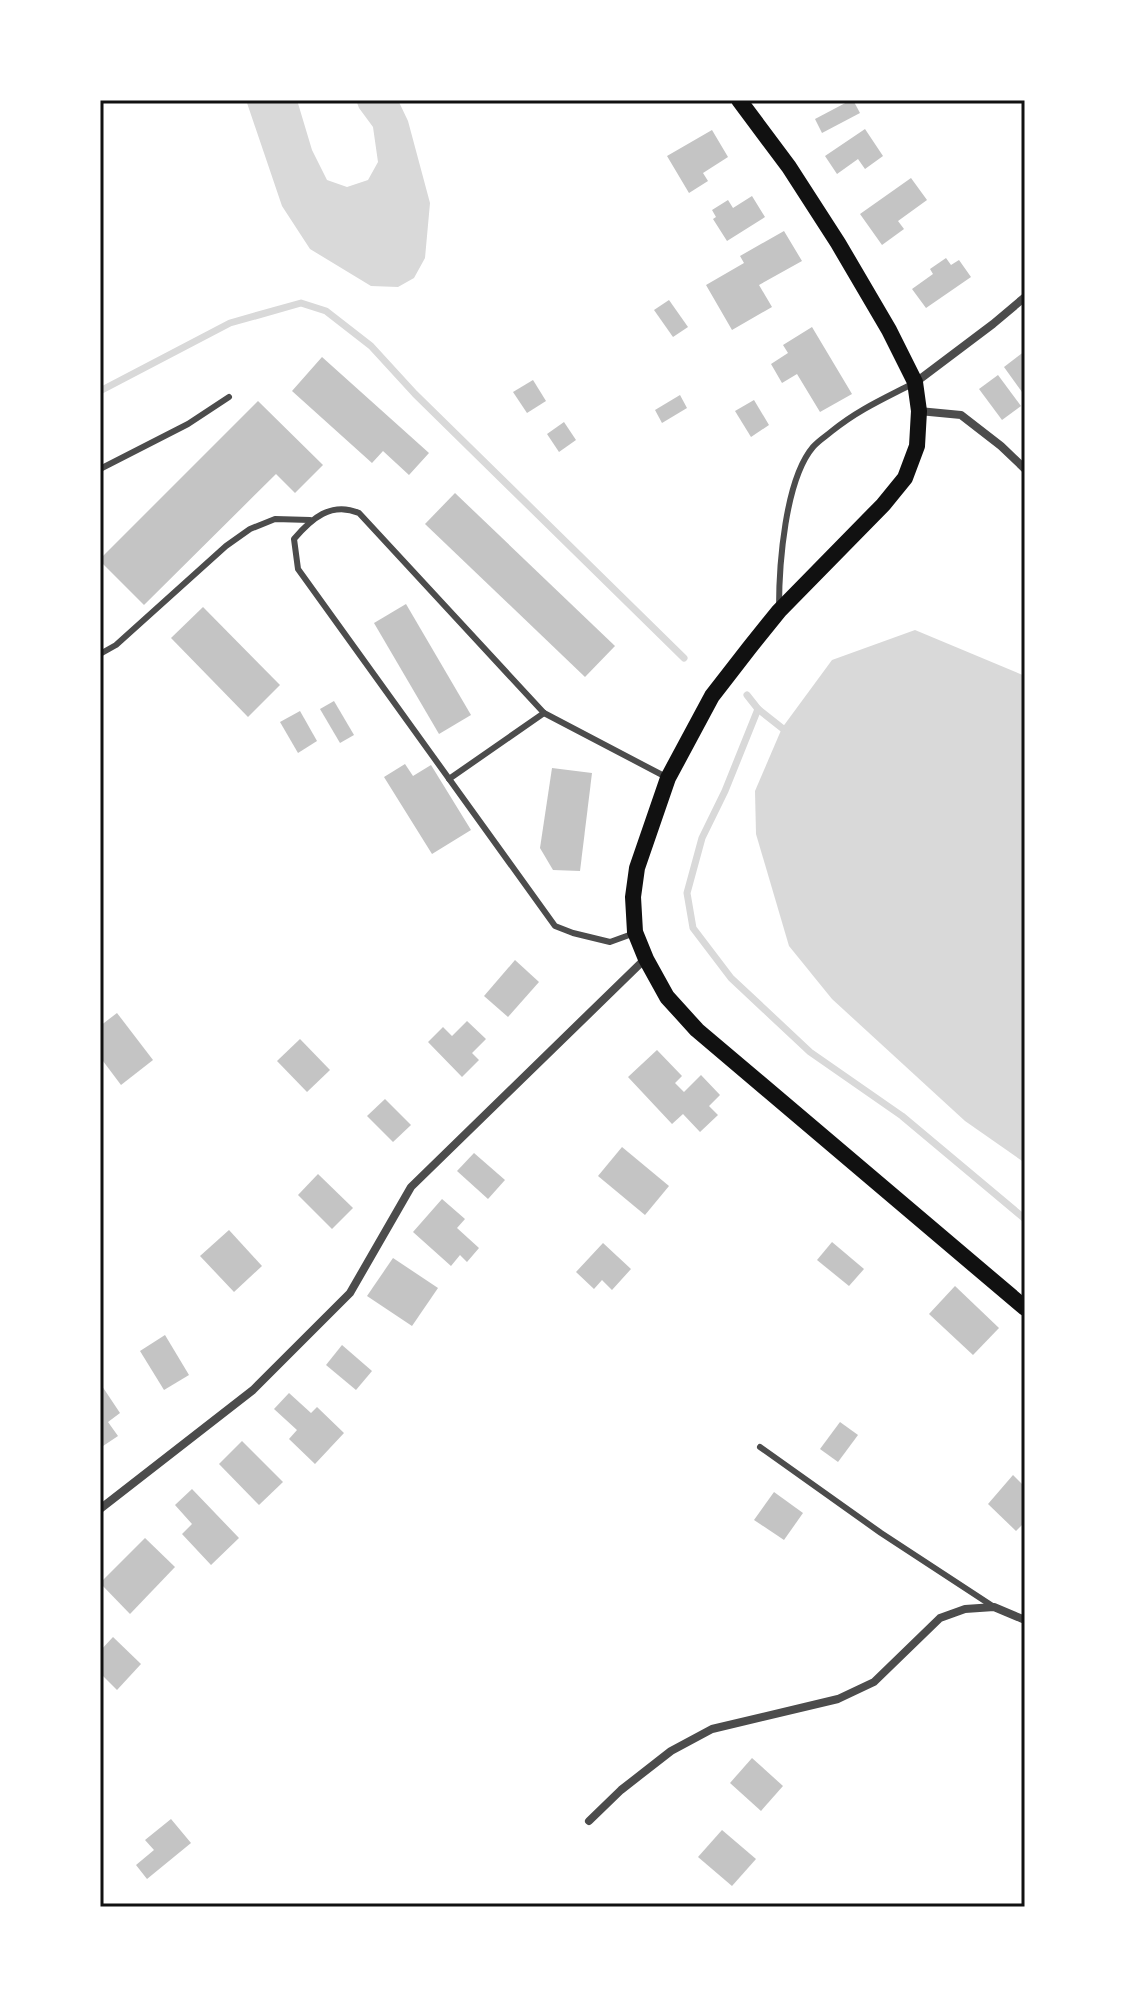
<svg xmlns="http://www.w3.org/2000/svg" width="1125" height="2007" font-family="'Exo 2',sans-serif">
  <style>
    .water { fill: #d9d9d9 }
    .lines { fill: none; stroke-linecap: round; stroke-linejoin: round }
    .stream { stroke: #d9d9d9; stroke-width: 7 }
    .building { fill: #c4c4c4 }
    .service { stroke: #4c4c4c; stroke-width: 6 }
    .minor { stroke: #4c4c4c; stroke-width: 8 }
    .secondary { stroke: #111; stroke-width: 16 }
    .neatline { fill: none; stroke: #111; stroke-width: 3 }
  </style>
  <rect width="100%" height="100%" fill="#fff"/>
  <!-- water -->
  <g class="water">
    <polygon points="246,100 297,100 312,150 327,180 347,187 368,180 378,162 373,127 359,108 356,100 398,100 408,121 430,203 425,258 414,278 398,287 371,286 310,249 282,206"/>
    <polygon points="915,630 1025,676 1025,1163 965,1121 832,999 789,946 756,834 755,791 782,728 832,660"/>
  </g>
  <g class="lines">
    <!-- stream -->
    <g class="stream">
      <polyline points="100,391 230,323 301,303 326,311 371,346 415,394 684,658"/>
      <polyline points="747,695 758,709 725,791 702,838 687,893 693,928 731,978 810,1052 902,1116 1025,1219"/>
      <polyline points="758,709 782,728"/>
    </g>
  </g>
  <!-- building -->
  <g class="building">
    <polygon points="851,100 853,100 860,113 822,133 815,119"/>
    <polygon points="865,129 883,156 865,169 858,159 837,174 825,156"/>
    <polygon points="712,130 728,157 703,173 708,181 689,193 667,156"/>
    <polygon points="911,178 927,200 898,221 904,229 882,245 860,214"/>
    <polygon points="752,196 765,217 727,241 713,219 716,217 712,210 728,200 733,208"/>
    <polygon points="784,231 802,261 759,285 772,307 732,330 706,285 744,263 740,256"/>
    <polygon points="946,258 951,265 959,260 971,277 926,308 912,289 933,274 930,269"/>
    <polygon points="669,300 688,327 673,337 654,310"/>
    <polygon points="812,327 852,394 820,412 797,374 782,383 771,364 788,353 783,345"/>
    <polygon points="1025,351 1025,390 1022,392 1004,367"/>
    <polygon points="322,357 429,453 409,475 383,451 372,463 292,391"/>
    <polygon points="998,375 1021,406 1002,420 979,389"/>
    <polygon points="533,380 546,401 527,413 513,392"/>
    <polygon points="680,395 687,408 662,423 655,410"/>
    <polygon points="754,400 769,425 751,437 735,411"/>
    <polygon points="258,401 323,465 295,493 276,474 144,605 100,561 100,559"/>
    <polygon points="564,422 576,440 559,452 547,434"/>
    <polygon points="455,493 615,646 585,677 425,524"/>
    <polygon points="406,604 471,715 439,734 374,623"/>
    <polygon points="203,607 280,685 248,717 171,638"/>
    <polygon points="334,701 354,735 340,743 320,709"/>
    <polygon points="300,711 317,741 298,753 280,722"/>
    <polygon points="405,764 413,776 431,765 471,830 432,854 384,777"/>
    <polygon points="552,768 592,773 580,871 553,870 540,848"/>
    <polygon points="515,960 539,982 508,1017 484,996"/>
    <polygon points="117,1013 153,1060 121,1085 100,1057 100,1026"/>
    <polygon points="467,1021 486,1039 472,1053 479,1060 462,1077 428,1042 443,1027 452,1036"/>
    <polygon points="300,1039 330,1070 307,1092 277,1061"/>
    <polygon points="657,1050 682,1076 675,1083 684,1092 701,1075 720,1095 709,1106 718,1115 700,1132 683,1114 672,1124 628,1077"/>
    <polygon points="385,1099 411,1125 393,1142 367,1116"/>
    <polygon points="622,1147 669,1186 645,1215 598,1176"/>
    <polygon points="474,1153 505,1180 488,1199 457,1171"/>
    <polygon points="318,1174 353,1208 332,1229 298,1195"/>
    <polygon points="442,1199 465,1219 457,1228 479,1248 467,1262 460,1255 451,1266 413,1232"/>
    <polygon points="229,1230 262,1266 234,1292 200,1256"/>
    <polygon points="832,1242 864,1269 849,1286 817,1260"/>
    <polygon points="603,1243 631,1269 612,1290 602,1280 594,1289 576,1272"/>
    <polygon points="393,1258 438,1288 412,1326 367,1296"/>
    <polygon points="955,1286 999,1328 973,1355 929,1314"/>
    <polygon points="165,1335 189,1375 164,1390 140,1351"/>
    <polygon points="342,1345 372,1371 356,1390 326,1365"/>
    <polygon points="100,1383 120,1413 108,1422 118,1436 100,1448"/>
    <polygon points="289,1393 311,1413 317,1407 344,1433 315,1464 289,1439 297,1430 274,1409"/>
    <polygon points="840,1422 858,1435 838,1462 820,1449"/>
    <polygon points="242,1441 283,1482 259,1505 219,1464"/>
    <polygon points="1013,1475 1025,1487 1025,1522 1016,1531 988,1504"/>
    <polygon points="192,1489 239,1538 211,1565 182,1534 192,1524 175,1505"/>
    <polygon points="774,1492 803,1513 784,1540 754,1520"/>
    <polygon points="145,1538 175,1567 130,1614 100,1583"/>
    <polygon points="113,1637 141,1664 117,1690 100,1673 100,1651"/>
    <polygon points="752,1758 783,1786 761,1811 730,1783"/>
    <polygon points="171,1819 191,1843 147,1879 136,1865 154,1850 145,1840"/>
    <polygon points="722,1830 756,1859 732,1886 698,1857"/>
  </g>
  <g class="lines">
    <!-- service -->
    <g class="service">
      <polyline points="100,469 188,424 229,397"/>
      <path d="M 779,608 C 779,565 785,480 813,447 C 818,441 826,436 832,431 C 858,410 883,399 912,384"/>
      <polyline points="100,654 116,645 226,546 250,529 275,519 310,520"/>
      <polyline points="449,779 544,713"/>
      <path d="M 632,934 L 610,942 L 573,933 L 555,926 L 298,569 L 294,539 C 311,519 331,501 359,513 L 544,713 L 668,778"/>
      <polyline points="760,1447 881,1533 994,1607"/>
    </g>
    <!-- minor -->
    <g class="minor">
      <polyline points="916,382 993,324 1025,297"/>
      <polyline points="919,411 961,415 1001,446 1025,469"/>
      <polyline points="100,1509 253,1390 350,1293 411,1187 645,959"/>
      <polyline points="589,1821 621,1790 671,1751 712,1729 838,1699 874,1682 940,1618 965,1609 994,1607 1025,1620"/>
    </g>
    <!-- secondary -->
    <polyline class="secondary" points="739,100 789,167 838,243 889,330 915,382 919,411 917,446 905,478 883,505 779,611 750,647 712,696 668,778 637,868 633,897 635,932 646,959 667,997 697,1030 1025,1308"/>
  </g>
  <!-- border -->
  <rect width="1125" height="2007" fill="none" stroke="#ffffff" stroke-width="204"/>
  <rect x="102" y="102" width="921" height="1803" class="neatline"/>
</svg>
